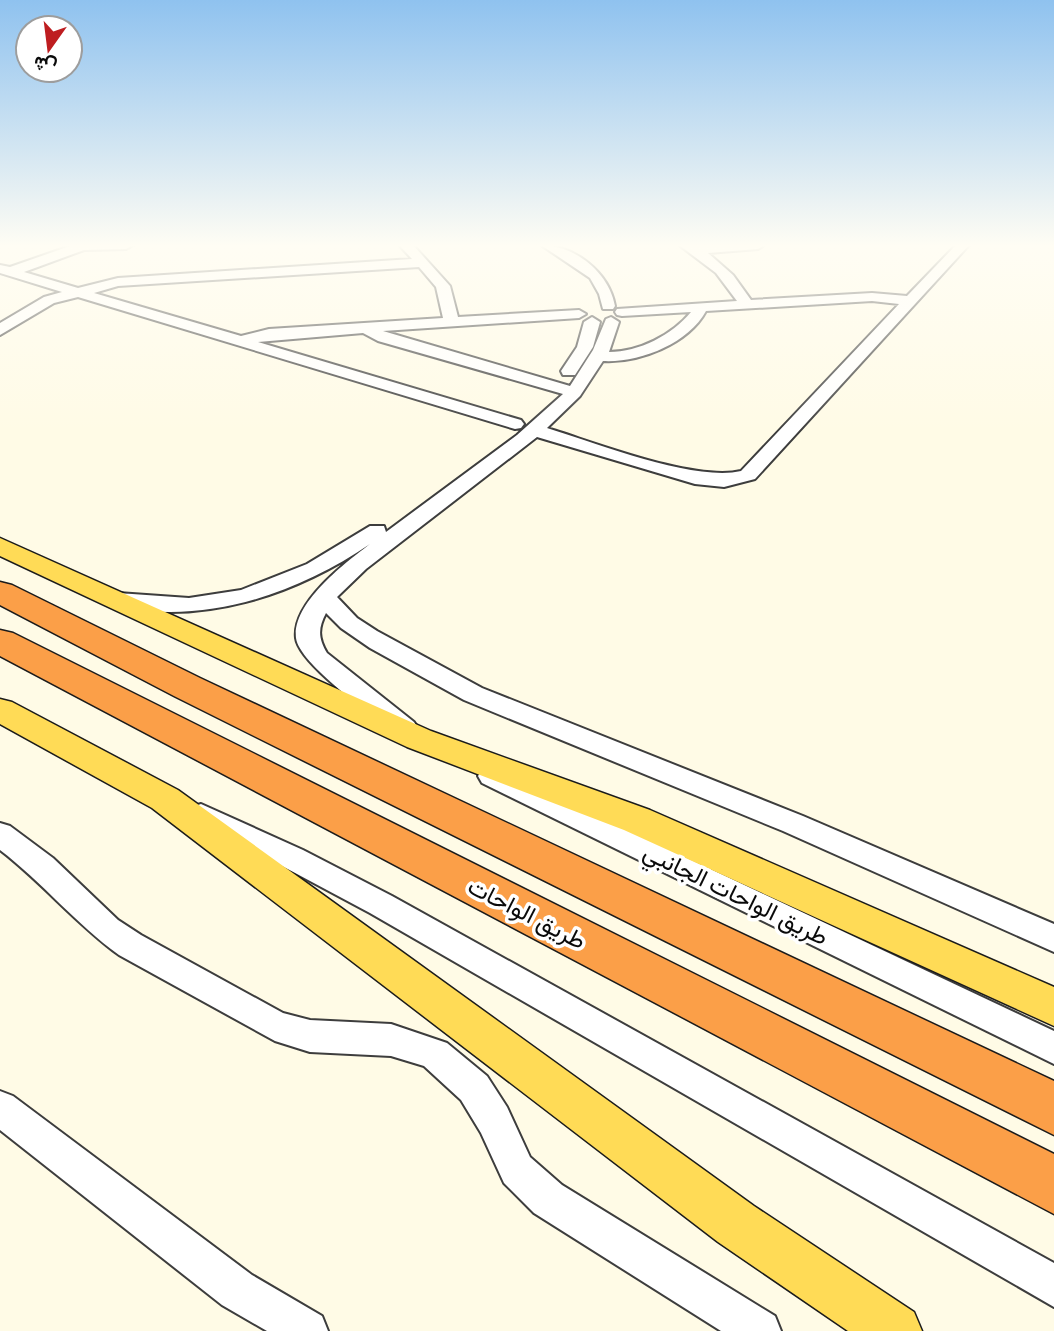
<svg xmlns="http://www.w3.org/2000/svg" width="1054" height="1331" font-family="'Source Serif 4',Vazirmatn,serif">
  <style>
    .lines { fill: none; stroke-linecap: round; stroke-linejoin: round }
    .minor-casing { stroke: #3d3d3d; stroke-width: 4 }
    .major-casing { stroke: #1b1b1b; stroke-width: 3 }
    .highway-casing { stroke: #1b1b1b; stroke-width: 3 }
    .minor { fill: #fff; fill-rule: evenodd }
    .major { fill: #ffdb56; fill-rule: evenodd }
    .highway { fill: #fb9f48; fill-rule: evenodd }
    .labels { text-anchor: middle; dominant-baseline: central; stroke-width: 7; stroke-linejoin: round; paint-order: stroke }
    .near-street-label { font-size: 24px; fill: #0a0a0a; stroke: #fff }
  </style>
  <rect width="100%" height="100%" fill="#fffbe6"/>
  <g class="lines">
    <defs>
      <g id="minor">
        <path d="M 73,245 L 133,245 L 126,249 L 84,250 L 24,272 L 78,288 L 118,278 L 412,259 L 399,245 L 413,245 L 450,286 L 458,317 L 579,310 L 586,314 L 579,318 L 383,331 L 570,386 L 593,350 L 606,319 L 611,317 L 619,322 L 609,352 C 639,352 672,335 691,312 L 622,316 L 617,315 L 615,312 L 617,309 L 737,301 L 716,273 L 679,245 L 764,245 L 758,249 L 708,253 L 733,275 L 751,300 L 872,293 L 907,296 L 956,245 L 969,245 L 755,479 L 724,487 L 695,484 L 537,437 L 366,569 L 337,597 L 357,618 L 377,631 L 482,688 L 803,816 L 1054,924 L 1054,952 L 783,831 L 464,700 L 370,648 L 341,628 L 326,613 C 318,628 318,638 327,653 L 414,722 L 418,728 L 414,734 L 405,737 L 396,734 C 374,716 299,664 296,638 C 292,603 345,563 370,544 C 295,595 201,627 110,605 L 107,600 L 110,595 L 118,593 L 189,598 L 241,590 L 307,564 L 370,526 L 384,526 L 386,532 L 517,435 L 563,394 L 378,341 L 363,333 L 258,342 L 521,420 L 524,424 L 521,428 L 515,429 L 78,297 L 54,303 L 0,335 L 0,323 L 44,297 L 62,292 L 0,273 L 0,265 L 10,267 ZM 419,267 L 436,287 L 443,318 L 269,329 L 241,336 L 94,293 L 118,286 ZM 872,301 L 899,304 L 741,471 C 695,482 596,443 547,428 L 580,396 L 603,361 C 639,363 688,344 706,311 Z"/>
        <path d="M 541,245 C 574,245 609,272 615,306 L 613,309 L 603,309 L 599,294 L 590,278 Z"/>
        <polygon points="592,317 600,322 593,347 575,375 563,375 561,371 577,347 584,322"/>
        <polygon points="492,766 1054,1031 1054,1064 482,783 478,776 482,769"/>
        <polygon points="201,804 303,850 392,896 1054,1263 1054,1307 370,913 282,866 191,823 187,815 191,807"/>
        <path d="M 0,823 L 10,826 L 53,858 L 118,920 L 141,935 L 283,1013 L 310,1020 L 391,1024 L 447,1043 L 487,1076 L 507,1107 L 530,1157 L 562,1185 L 775,1316 L 781,1331 L 721,1331 L 534,1213 L 504,1183 L 481,1133 L 461,1100 L 424,1066 L 391,1056 L 310,1052 L 275,1041 L 119,955 C 76,924 42,882 0,850 Z"/>
        <polygon points="0,1091 13,1096 252,1275 322,1316 328,1331 267,1331 222,1305 0,1130"/>
      </g>
      <g id="major">
        <polygon points="0,538 431,731 650,810 1054,987 1054,1026 624,830 407,747 0,556"/>
        <polygon points="0,699 12,702 178,790 754,1206 914,1312 922,1331 848,1331 718,1242 152,808 0,724"/>
      </g>
      <g id="highway">
        <polygon points="0,582 12,585 200,678 1054,1081 1054,1135 174,696 0,605"/>
        <polygon points="0,630 13,633 1054,1154 1054,1214 0,656"/>
      </g>
    </defs>
    <!-- minor casing -->
    <use href="#minor" class="minor-casing"/>
    <!-- major casing -->
    <use href="#major" class="major-casing"/>
    <!-- highway casing -->
    <use href="#highway" class="highway-casing"/>
    <!-- minor -->
    <use href="#minor" class="minor"/>
    <!-- major -->
    <use href="#major" class="major"/>
    <!-- highway -->
    <use href="#highway" class="highway"/>
  </g>
  <!-- sky -->
  <linearGradient id="sky" x2="0" y2="1"><stop stop-color="#8fc2ef"/><stop offset="0.57" stop-color="#fffdf4"/><stop offset="1" stop-color="#fffdf4" stop-opacity="0"/></linearGradient>
  <rect width="1054" height="431" fill="url(#sky)"/>
  <g class="labels">
    <!-- near-street labels -->
    <g class="near-street-label">
      <text transform="translate(736 894) rotate(26)">طريق الواحات الجانبي</text>
      <text transform="translate(527 913) rotate(27)">طريق الواحات</text>
    </g>
  </g>
  <!-- north arrow -->
  <g transform="translate(49 49) rotate(194)"><circle r="33" fill="#ffffff" stroke="#9d9d9d" stroke-width="2"/>
  <path d="M0-5L12 26L0 18L-12 26Z" fill="#be1d20"/>
  <text y="-10" font-size="19" font-weight="bold" text-anchor="middle" fill="#0a0a0a">ش</text>
  </g>
</svg>
